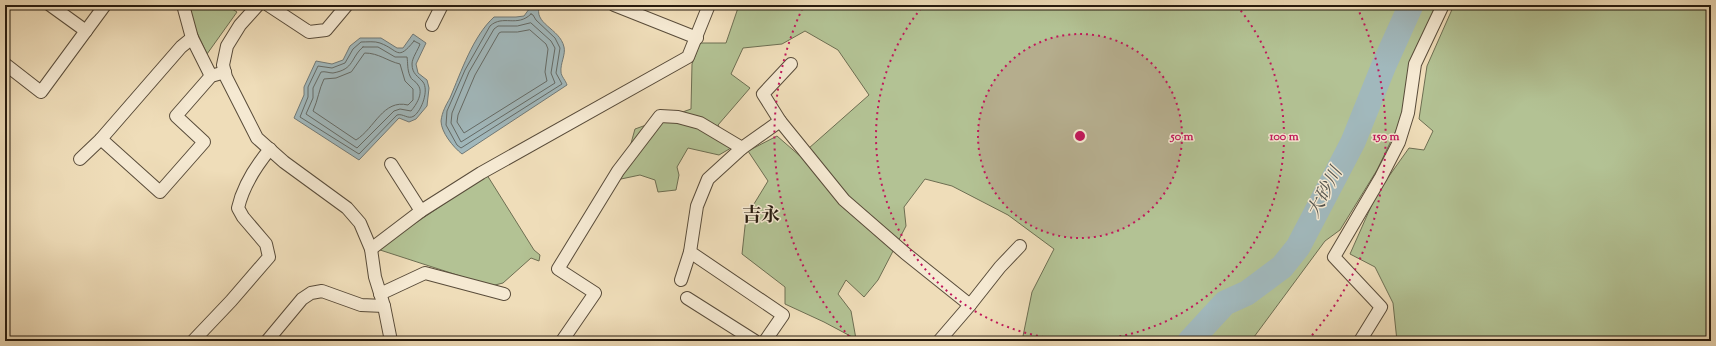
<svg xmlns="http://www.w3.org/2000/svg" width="1716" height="346" font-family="'Sorts Mill Goudy','Noto Serif JP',serif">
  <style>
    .green { fill: #b3c294; stroke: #6d6e52 }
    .water { fill: #a1b8bc; stroke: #707977 }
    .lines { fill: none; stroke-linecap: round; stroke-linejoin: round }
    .shore { stroke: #646a66; stroke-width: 1 }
    .river { stroke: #a1b8bc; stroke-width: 25 }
    .minor-casing { stroke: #594c3a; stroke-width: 14 }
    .minor { stroke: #f5e9d2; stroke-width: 12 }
    .ring { fill: none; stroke: #c2185b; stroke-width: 2; stroke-dasharray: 2 4 }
    .labels { text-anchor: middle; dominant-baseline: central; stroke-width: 3; stroke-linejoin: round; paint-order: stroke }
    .water-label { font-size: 18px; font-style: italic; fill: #52524c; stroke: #f5e9d2 }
    .quarter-label { font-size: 19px; font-weight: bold; fill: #271b0f; stroke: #f5e9d2 }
    .centre { fill: #c2185b; stroke: #f5e9d2; stroke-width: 2 }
    .ring-label { font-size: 12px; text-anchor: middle; font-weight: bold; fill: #c2185b; stroke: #f5e9d2; stroke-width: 3; stroke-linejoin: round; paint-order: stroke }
  </style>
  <rect width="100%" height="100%" fill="#efddb9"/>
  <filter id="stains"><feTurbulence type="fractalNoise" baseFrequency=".005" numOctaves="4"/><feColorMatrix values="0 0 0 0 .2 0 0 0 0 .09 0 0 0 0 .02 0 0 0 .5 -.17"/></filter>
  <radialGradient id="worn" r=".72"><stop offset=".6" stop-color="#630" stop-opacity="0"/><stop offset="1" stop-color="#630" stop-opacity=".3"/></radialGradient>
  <!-- green -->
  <g class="green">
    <polygon points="184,5 226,5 237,12 207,54"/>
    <polygon points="739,5 1437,5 1402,118 1377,170 1340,230 1325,241 1251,341 1022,341 1032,292 1054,249 1008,215 952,186 925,179 904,207 906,226 878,280 864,297 846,280 838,294 851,311 856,339 824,322 785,304 785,287 742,254 746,217 768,181 748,151 777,136 800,156 869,95 838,50 805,31 782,44 743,48 731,74 750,88 718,125 731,148 719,155 688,148 677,167 679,175 676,190 658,192 655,180 640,175 621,179 635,129 691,109 692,64 700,43 726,43"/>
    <polygon points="1454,5 1711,5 1711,341 1397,341 1393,303 1375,267 1350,254 1377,193 1409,148 1424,150 1433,131 1419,119 1427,66"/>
    <polygon points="487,175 534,250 540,255 539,261 531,258 503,283 491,286 377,249"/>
  </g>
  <!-- water -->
  <g class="water">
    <path d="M 532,5 L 540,5 C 532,24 560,28 564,47 C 566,54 560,64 561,72 C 561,76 566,81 567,85 L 462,154 C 453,147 441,132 441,121 C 442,112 446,105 450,98 C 461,72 473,36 494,17 L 516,17 L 524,16 Z"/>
    <polygon points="413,34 426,43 416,64 418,73 427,80 429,88 427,106 416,119 409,122 399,118 359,160 294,118 304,95 304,87 316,61 332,64 343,60 350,46 360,38 381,38 397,48 403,48"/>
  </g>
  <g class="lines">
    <!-- shore -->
    <g class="shore">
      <path d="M 531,14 L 533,15 L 536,20 L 555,38 L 560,48 L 556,73 L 562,84 L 461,148 L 457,145 L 446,125 L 447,111 L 465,70 L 490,26 C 503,14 517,28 531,14 Z"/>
      <polygon points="531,23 551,41 555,48 551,73 555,83 461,142 451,123 452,113 469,72 494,29 498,26 517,26"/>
      <polygon points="530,30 546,44 548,49 545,72 547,81 464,133 457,122 458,115 475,75 499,33 501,32 517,32"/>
      <path d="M 414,41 L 420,44 C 418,50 412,58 412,64 C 412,74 418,76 423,82 C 429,90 422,110 414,116 C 408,120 403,113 397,115 L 359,154 L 300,117 L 308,97 L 308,87 L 318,66 L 332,68 L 345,63 L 353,49 L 361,42 C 367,42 375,41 380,43 C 399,50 397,62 414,41 Z"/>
      <path d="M 363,47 L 378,47 L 395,57 L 407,57 C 408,63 407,69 410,76 C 411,80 416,81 418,85 C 424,93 416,105 411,111 L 400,109 L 394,111 L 357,148 L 306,114 L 313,98 L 313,88 L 321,72 C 325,71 329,73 333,73 C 355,69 350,58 363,47 Z"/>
      <path d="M 365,53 C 379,53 387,61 400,64 L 405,81 L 413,89 L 413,100 L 408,105 C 383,99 375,128 356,140 L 313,111 C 318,100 319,89 324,79 L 336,78 L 351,72 Z"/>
    </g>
    <!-- river -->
    <polyline class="river" points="1190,341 1225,303 1247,293 1282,267 1298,247 1353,142 1384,65 1411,5"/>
    <defs>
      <g id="minor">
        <polyline points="50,5 86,31"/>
        <polyline points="183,5 192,38"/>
        <polyline points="258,5 240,25 227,46 223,65 226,77 257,138 284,162 347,208 360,223 371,249 375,277 384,306 391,341"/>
        <polyline points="268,5 309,32 326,30 347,5"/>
        <polyline points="614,5 697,38"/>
        <polyline points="432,25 442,5"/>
        <polyline points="5,64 41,92 105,5"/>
        <polyline points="780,121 844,200 905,253 970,305 939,341"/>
        <polyline points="101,139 160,192 204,142 176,116 211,76 225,72"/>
        <polyline points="742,148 708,179 697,206 690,252 783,315 765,341"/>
        <polyline points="80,159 101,139 181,47 192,38 211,76"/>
        <polyline points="391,164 421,211"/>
        <polyline points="371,249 421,211 481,173 688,57 709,5"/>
        <polyline points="681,280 690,252"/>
        <polyline points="380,294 425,273 504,294"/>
        <polyline points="687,298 755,341"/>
        <polyline points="970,305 1000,267 1020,246"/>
        <path d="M 193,341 L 231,301 L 269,257 L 266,244 L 243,217 L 238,208 C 243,186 256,166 270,149"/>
        <polyline points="267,341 302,299 311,293 322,291 361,305 384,306"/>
        <polyline points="562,341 595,293 558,269 618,171 660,116 678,117 700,123 742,148 780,121 763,94 791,64"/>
        <polyline points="1360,341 1381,307 1334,257 1381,177 1399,142 1408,113 1415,64 1443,5"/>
      </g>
    </defs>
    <!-- minor casing -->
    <use href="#minor" class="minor-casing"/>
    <!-- minor -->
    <use href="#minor" class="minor"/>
  </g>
  <!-- distance rings -->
  <circle cx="1080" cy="136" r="102" fill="#c2185b" fill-opacity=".12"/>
  <g class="ring">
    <circle cx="1080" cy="136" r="102"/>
    <path d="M1237 6A204 204 0 1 1 923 6"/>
    <path d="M853 341A306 306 0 0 1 803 7M1357 7A306 306 0 0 1 1307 341"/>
  </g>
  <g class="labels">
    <!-- water labels -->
    <g class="water-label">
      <text transform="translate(1326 193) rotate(-62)">大砂川</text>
    </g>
    <!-- quarter labels -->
    <g class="quarter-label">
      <text x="761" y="216">吉永</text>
    </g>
  </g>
  <circle cx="1080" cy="136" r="6" class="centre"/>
  <g class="ring-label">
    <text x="1182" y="140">50 m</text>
    <text x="1284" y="140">100 m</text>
    <text x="1386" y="140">150 m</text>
  </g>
  <!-- margin -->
  <rect width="1716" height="346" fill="none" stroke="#efddb9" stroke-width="20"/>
  <rect x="6" y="6" width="1704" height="334" fill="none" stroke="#271b0f" stroke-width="2"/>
  <rect x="10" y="10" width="1696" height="326" fill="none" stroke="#271b0f"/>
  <rect width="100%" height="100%" filter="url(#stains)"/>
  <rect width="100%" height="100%" fill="url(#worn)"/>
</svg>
